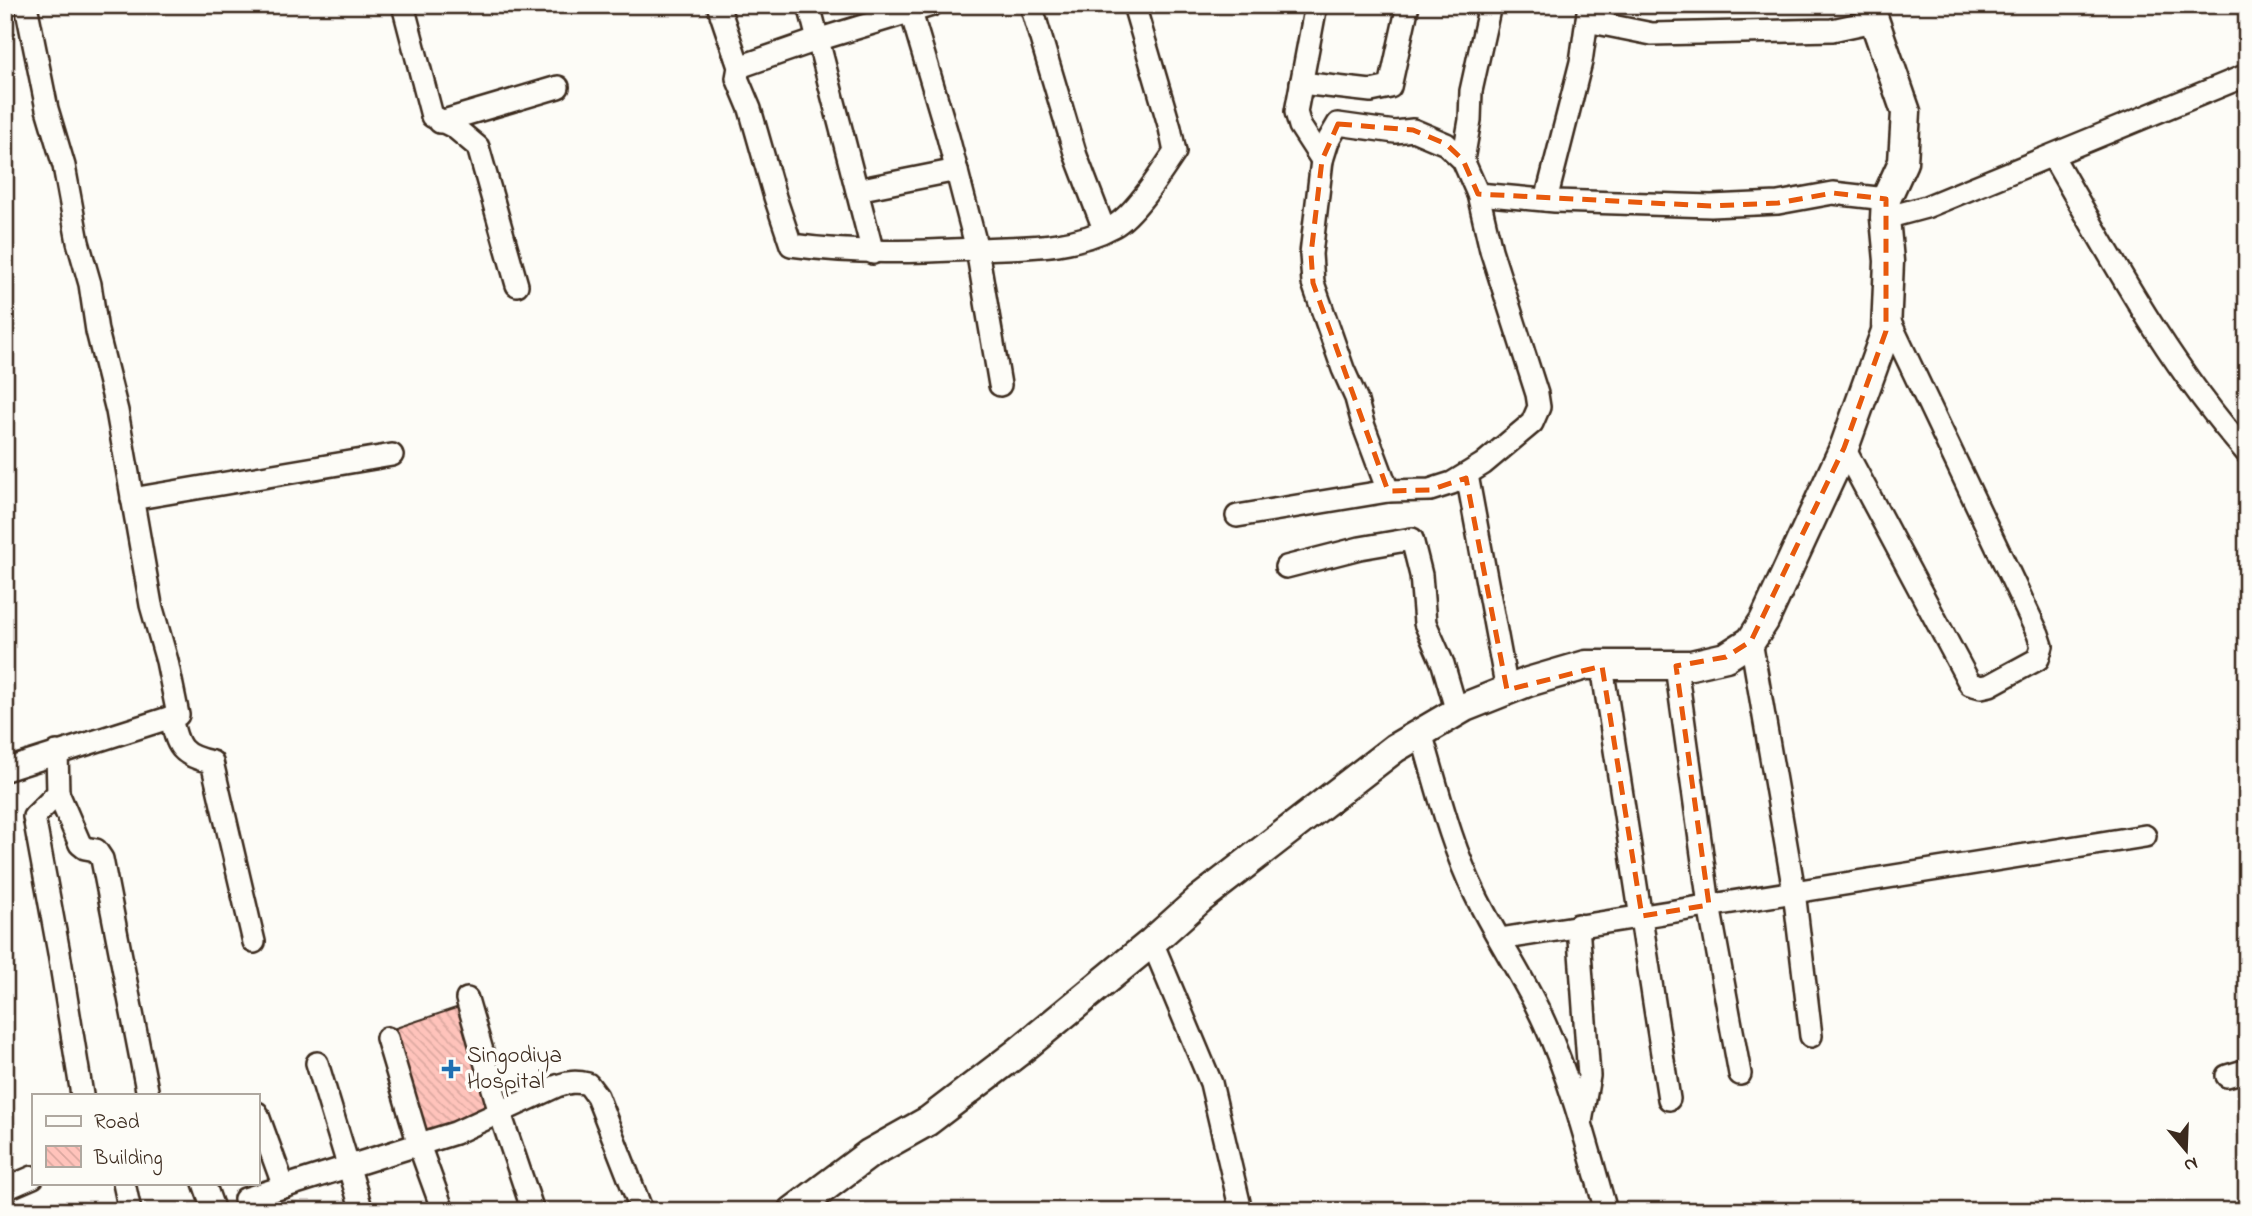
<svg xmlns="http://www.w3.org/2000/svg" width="2252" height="1216" font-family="'Indie Flower',sans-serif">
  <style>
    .building { fill: url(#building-back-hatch); stroke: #3b2a1e; stroke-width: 2 }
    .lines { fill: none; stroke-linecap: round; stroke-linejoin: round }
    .street-casing { stroke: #3b2a1e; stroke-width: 26 }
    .secondary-casing { stroke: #3b2a1e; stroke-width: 33 }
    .street { stroke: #fdfcf7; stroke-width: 21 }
    .secondary { stroke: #fdfcf7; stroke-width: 28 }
    .marked { fill: none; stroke: #e8590c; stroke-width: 5; stroke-dasharray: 14 9; stroke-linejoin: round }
    .poi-dot { fill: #1f6fb2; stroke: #fdfcf7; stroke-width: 2.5 }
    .labels { text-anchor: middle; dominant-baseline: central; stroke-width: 7; stroke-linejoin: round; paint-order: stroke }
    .poi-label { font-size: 23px; fill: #3b2a1e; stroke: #fdfcf7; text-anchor: start }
  </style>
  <defs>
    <pattern id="building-back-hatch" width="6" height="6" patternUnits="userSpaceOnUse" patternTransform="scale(1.75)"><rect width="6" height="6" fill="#ffc3bb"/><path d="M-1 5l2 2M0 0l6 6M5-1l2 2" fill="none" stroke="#dba8a0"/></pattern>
  </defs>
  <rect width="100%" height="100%" fill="#fdfcf7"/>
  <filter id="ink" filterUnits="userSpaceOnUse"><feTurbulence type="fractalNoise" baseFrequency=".0143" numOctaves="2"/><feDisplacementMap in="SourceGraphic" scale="14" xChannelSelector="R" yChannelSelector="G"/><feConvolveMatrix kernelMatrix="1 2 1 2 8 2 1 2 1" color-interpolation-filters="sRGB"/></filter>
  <g filter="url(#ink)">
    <!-- building -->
    <polygon class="building" points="462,1006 497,1113 428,1136 393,1029"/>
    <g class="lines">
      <defs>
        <g id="street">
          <polyline points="403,5 432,116 454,127 478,147 517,285"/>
          <path d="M 718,5 L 739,67 L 737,78 L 750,109 L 775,197 L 791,245 C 856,254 913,252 978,249 C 1022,247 1073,249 1114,226 C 1135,214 1161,173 1175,152 L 1170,128 L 1134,5"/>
          <polyline points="809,5 873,253"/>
          <polyline points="1031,5 1076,156 1104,229"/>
          <polyline points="1316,5 1296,112 1300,126 1322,160"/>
          <polyline points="911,12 948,137 977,249 1000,385"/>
          <polyline points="1587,21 1652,34 1832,30 1874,21"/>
          <polyline points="739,67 817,40 932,5"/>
          <polyline points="1301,83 1371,91 1390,87 1408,5"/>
          <polyline points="440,122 558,87"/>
          <path d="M 2053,157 C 2112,259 2168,364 2247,453"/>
          <polyline points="1463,160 1470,120 1471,91 1490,5"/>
          <polyline points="857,190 957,170"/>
          <polyline points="1546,200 1581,62 1589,5"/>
          <polyline points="1885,218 1926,207 2247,75"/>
          <polyline points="1844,448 1970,684 1981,687 1990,685 2038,659 2042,646 2038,634 1887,316"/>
          <polyline points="1467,475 1507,690"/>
          <polyline points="1388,491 1363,424 1356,398 1343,369 1313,283 1311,254 1322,160 1328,141 1338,124 1395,132 1413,130 1446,144 1463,160 1478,194 1555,201 1711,206 1778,203 1833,193 1886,199"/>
          <polyline points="132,499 392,455"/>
          <polyline points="1237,516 1388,491 1430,490 1452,483 1483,464 1532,423 1539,407 1537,394 1491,250 1478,194"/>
          <polyline points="1286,567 1360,548 1412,539 1421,575 1425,623 1443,664 1457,712"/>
          <polyline points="1751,641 1794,891 1811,1036"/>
          <polyline points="1602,666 1669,1099"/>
          <polyline points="1676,666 1709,905 1740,1074"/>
          <path d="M 171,717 C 177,747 181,756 212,762 L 254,942"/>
          <path d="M 1421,733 C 1437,786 1450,843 1475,894 C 1496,938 1525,979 1545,1024 C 1572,1084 1588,1148 1606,1211"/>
          <polyline points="57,752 58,793 34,817 59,953 82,1095"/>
          <polyline points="5,770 178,715 167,661 151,605 117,411 97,331 90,284 78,242 64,166 47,109 26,5"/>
          <polyline points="58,793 80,844 85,848 96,850 102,859 148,1095"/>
          <polyline points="1578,925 1589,1076 1581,1122"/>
          <polyline points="1500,939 2145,836"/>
          <polyline points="1152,942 1211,1083 1241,1211"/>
          <polyline points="467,999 500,1113 533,1211"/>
          <polyline points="387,1038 419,1145 443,1211"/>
          <polyline points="317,1063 362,1211"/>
          <polyline points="2227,1076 2247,1070"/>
          <polyline points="257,1113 284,1187"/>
          <polyline points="124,1183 130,1211"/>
          <polyline points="204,1183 214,1211"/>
          <polyline points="5,1189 33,1177"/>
          <path d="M 245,1199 L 455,1133 L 557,1086 C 568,1082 576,1081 588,1084 L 597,1096 L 642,1211"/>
        </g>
        <polyline id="secondary" points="793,1211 869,1154 928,1121 1017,1053 1152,942 1200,899 1395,748 1465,707 1528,682 1586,665 1691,665 1726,657 1751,641 1764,621 1844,448 1886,331 1889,261 1885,218 1886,199 1903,162 1906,112 1869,5"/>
      </defs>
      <!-- street casing -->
      <use href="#street" class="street-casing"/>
      <!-- secondary casing -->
      <use href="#secondary" class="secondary-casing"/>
      <!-- street -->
      <use href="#street" class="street"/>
      <!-- secondary -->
      <use href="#secondary" class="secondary"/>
    </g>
  </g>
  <!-- marked area -->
  <path class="marked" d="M 1338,124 L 1413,130 L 1446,144 L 1463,160 L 1478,194 L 1711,206 L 1778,203 L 1833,193 L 1886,199 L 1886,331 L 1844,448 L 1751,641 L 1726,657 L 1676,666 L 1709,905 L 1642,916 L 1602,666 L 1507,690 L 1466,478 L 1430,490 L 1388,491 L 1313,283 L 1311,254 L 1322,160 Z"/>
  <!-- markers -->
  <path class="poi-dot" d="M447.5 1058.5h7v7h7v7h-7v7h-7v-7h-7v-7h7z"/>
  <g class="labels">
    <!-- poi labels -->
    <g class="poi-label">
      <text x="467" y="1056">Singodiya<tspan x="467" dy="26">Hospital</tspan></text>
    </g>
  </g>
  <!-- margin -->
  <rect width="2252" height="1216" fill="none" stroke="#fdfcf7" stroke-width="28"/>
  <rect x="14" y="14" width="2224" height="1188" fill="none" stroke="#3b2a1e" stroke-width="2.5" filter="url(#ink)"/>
  <!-- legend -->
  <rect x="32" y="1094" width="228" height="91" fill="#fdfcf7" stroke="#afa8a0" stroke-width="2"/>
  <rect x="46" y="1116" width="35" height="10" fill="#fdfcf7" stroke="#afa8a0" stroke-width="2"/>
  <text x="94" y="1128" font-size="21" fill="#3b2a1e">Road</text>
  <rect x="46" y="1146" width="35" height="21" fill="url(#building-back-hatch)" stroke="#afa8a0" stroke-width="2"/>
  <text x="94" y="1164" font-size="21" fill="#3b2a1e">Building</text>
  <!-- north arrow -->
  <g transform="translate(2186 1150) rotate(161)" stroke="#fdfcf7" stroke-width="5" paint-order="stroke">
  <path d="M0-5L12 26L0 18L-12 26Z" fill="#3b2a1e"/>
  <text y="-10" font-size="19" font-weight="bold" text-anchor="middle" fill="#3b2a1e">N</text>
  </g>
</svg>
